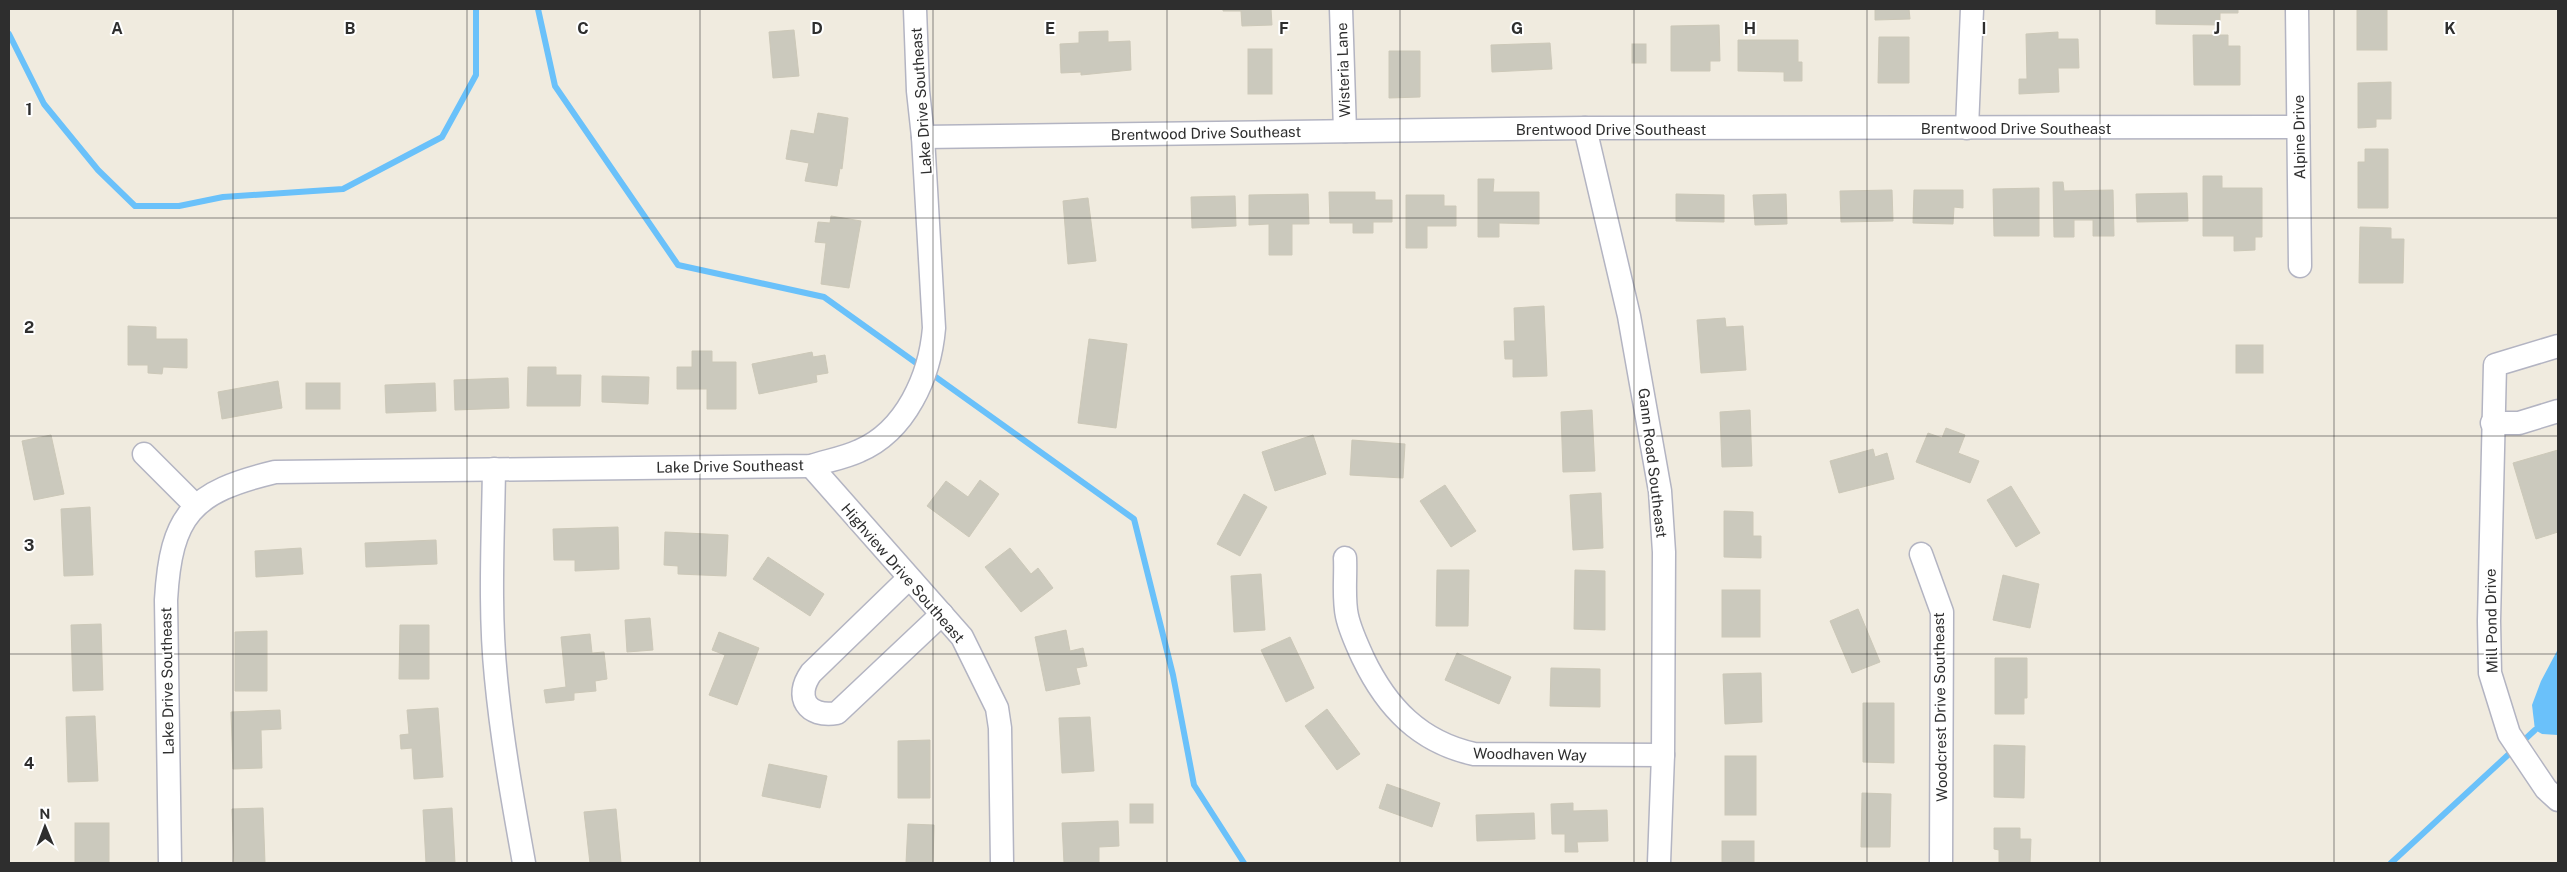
<svg xmlns="http://www.w3.org/2000/svg" width="2567" height="872" font-family="'Public Sans',sans-serif">
  <style>
    .water { fill: #6ac1fa }
    .lines { fill: none; stroke-linecap: round; stroke-linejoin: round }
    .stream { stroke: #6ac1fa; stroke-width: 6 }
    .building { fill: #cbc9bd; stroke: #ccc8b8 }
    .street-casing { stroke: #b3b4c2; stroke-width: 25 }
    .street { stroke: #fff; stroke-width: 22 }
    .grid { fill: none; stroke: #2e2e2e; stroke-width: 1; stroke-opacity: 0.55 }
    .labels { text-anchor: middle; dominant-baseline: central; stroke-width: 4; stroke-linejoin: round; paint-order: stroke }
    .street-label { font-size: 15px; fill: #2e2e2e; stroke: #fff }
    .grid-label { font-size: 16px; text-anchor: middle; font-weight: bold; fill: #2e2e2e; stroke: #fff; stroke-width: 4; stroke-linejoin: round; paint-order: stroke }
  </style>
  <rect width="100%" height="100%" fill="#f0ebdf"/>
  <!-- water -->
  <polygon class="water" points="2558,649 2558,735 2542,734 2535,730 2532,705 2541,681"/>
  <g class="lines">
    <!-- stream -->
    <g class="stream">
      <polyline points="538,9 555,86 678,265 824,297 1134,519 1173,675 1194,785 1244,863"/>
      <polyline points="9,34 44,104 98,170 135,206 179,206 223,197 343,189 442,137 476,75 476,9"/>
      <polyline points="2391,863 2535,730"/>
    </g>
  </g>
  <!-- building -->
  <g class="building">
    <polygon points="1223,9 1271,9 1272,25 1242,26 1241,11 1223,11"/>
    <polygon points="1875,9 1909,9 1910,19 1875,20"/>
    <polygon points="2156,9 2238,9 2238,13 2220,13 2220,25 2156,24"/>
    <rect x="2357" y="9" width="30" height="41"/>
    <polygon points="1719,25 1720,61 1710,61 1710,71 1671,71 1671,26"/>
    <polygon points="794,30 799,76 773,78 769,32"/>
    <polygon points="1108,31 1108,42 1130,41 1131,70 1081,75 1081,72 1061,73 1060,44 1079,43 1079,32"/>
    <polygon points="2058,32 2058,39 2078,39 2079,68 2058,68 2059,92 2019,94 2019,79 2027,79 2026,34"/>
    <polygon points="2193,35 2228,35 2228,46 2240,46 2240,85 2194,85"/>
    <polygon points="1879,37 1909,37 1909,83 1878,83"/>
    <polygon points="1738,40 1798,40 1798,62 1802,62 1802,81 1784,81 1784,72 1738,71"/>
    <polygon points="1550,43 1552,69 1492,72 1491,45"/>
    <rect x="1632" y="44" width="14" height="19"/>
    <rect x="1248" y="49" width="24" height="45"/>
    <polygon points="1389,51 1420,51 1420,97 1389,98"/>
    <polygon points="2391,82 2391,119 2376,119 2376,127 2358,128 2358,83"/>
    <polygon points="818,113 848,118 842,169 840,168 837,186 805,181 809,163 786,159 791,130 814,134"/>
    <polygon points="2365,149 2388,149 2388,208 2358,208 2358,162 2365,162"/>
    <polygon points="2203,176 2222,176 2222,188 2262,188 2262,237 2255,237 2255,250 2234,251 2234,236 2203,236"/>
    <polygon points="1478,179 1494,179 1493,192 1539,192 1539,224 1499,223 1499,237 1478,237"/>
    <polygon points="2053,182 2063,182 2064,191 2113,190 2114,236 2093,236 2093,220 2074,220 2074,237 2054,237"/>
    <polygon points="2039,188 2039,236 1994,236 1993,189"/>
    <polygon points="1892,190 1893,221 1841,222 1840,191"/>
    <polygon points="1914,190 1963,190 1963,208 1954,207 1953,224 1913,223"/>
    <polygon points="1329,192 1375,192 1375,200 1392,200 1392,222 1373,222 1373,233 1353,233 1353,223 1330,223"/>
    <polygon points="2187,193 2188,221 2137,222 2136,194"/>
    <polygon points="1308,194 1309,224 1292,224 1292,255 1269,255 1269,224 1249,225 1249,195"/>
    <polygon points="1676,194 1724,195 1724,222 1676,221"/>
    <polygon points="1786,194 1787,224 1755,225 1753,195"/>
    <polygon points="1406,195 1444,195 1444,206 1456,206 1456,226 1427,226 1427,248 1406,248"/>
    <polygon points="1235,196 1236,226 1192,228 1191,197"/>
    <polygon points="1088,198 1096,261 1068,264 1063,201"/>
    <polygon points="831,216 861,221 849,288 821,284 826,243 815,242 818,222 830,223"/>
    <polygon points="2360,227 2391,228 2391,239 2404,239 2403,283 2359,283"/>
    <polygon points="1544,306 1547,376 1513,377 1513,359 1505,359 1504,341 1515,341 1514,308"/>
    <polygon points="1725,318 1726,327 1743,326 1746,370 1701,373 1697,320"/>
    <polygon points="128,326 156,327 156,339 187,339 187,368 163,367 162,374 148,373 148,365 128,365"/>
    <polygon points="1089,339 1127,344 1116,428 1078,423"/>
    <rect x="2236" y="345" width="27" height="28"/>
    <polygon points="692,351 712,351 712,362 736,362 736,409 707,409 707,389 677,389 677,367 692,367"/>
    <polygon points="812,352 813,357 825,355 828,373 816,375 817,382 759,394 752,364"/>
    <polygon points="528,367 556,367 556,375 581,375 580,406 527,406"/>
    <polygon points="602,376 649,377 648,404 602,402"/>
    <polygon points="508,378 509,408 455,410 454,380"/>
    <polygon points="278,381 282,408 222,419 218,392"/>
    <rect x="306" y="383" width="34" height="26"/>
    <polygon points="435,383 436,411 386,413 385,385"/>
    <polygon points="1592,410 1595,471 1563,472 1561,412"/>
    <polygon points="1750,410 1752,466 1722,467 1720,412"/>
    <polygon points="1946,428 1965,435 1958,453 1979,461 1970,483 1916,462 1928,433 1942,438"/>
    <polygon points="51,435 64,494 34,500 22,441"/>
    <polygon points="1313,435 1326,474 1275,491 1262,452"/>
    <polygon points="1352,440 1405,444 1403,478 1350,475"/>
    <polygon points="1873,449 1875,457 1887,453 1894,479 1839,493 1830,461"/>
    <polygon points="2558,450 2558,532 2536,539 2513,463"/>
    <polygon points="980,480 999,494 969,537 927,506 946,481 968,497"/>
    <polygon points="1445,485 1476,531 1451,547 1420,501"/>
    <polygon points="2011,486 2040,533 2016,547 1987,500"/>
    <polygon points="1601,493 1603,548 1573,550 1570,495"/>
    <polygon points="1244,494 1267,507 1240,556 1217,544"/>
    <polygon points="90,507 93,575 64,576 61,509"/>
    <polygon points="1724,511 1753,512 1753,536 1761,536 1761,558 1724,557"/>
    <polygon points="618,527 619,569 575,571 575,560 554,560 553,529"/>
    <polygon points="665,532 728,535 726,576 678,574 678,566 664,565"/>
    <polygon points="436,540 437,564 366,567 365,543"/>
    <polygon points="301,548 303,574 256,577 255,551"/>
    <polygon points="1010,548 1031,574 1038,568 1053,588 1021,612 985,567"/>
    <polygon points="768,557 824,594 810,616 753,579"/>
    <polygon points="1437,570 1469,570 1468,626 1436,626"/>
    <polygon points="1575,570 1605,571 1605,630 1574,629"/>
    <polygon points="1261,574 1265,630 1234,632 1231,576"/>
    <polygon points="2003,575 2039,584 2030,628 1993,620"/>
    <rect x="1722" y="590" width="38" height="47"/>
    <polygon points="1858,609 1880,662 1852,673 1830,621"/>
    <polygon points="650,618 653,650 627,652 625,620"/>
    <polygon points="101,624 103,690 73,691 71,625"/>
    <polygon points="400,625 429,625 429,679 399,679"/>
    <polygon points="1066,630 1070,651 1083,648 1087,666 1076,668 1080,684 1046,691 1035,637"/>
    <polygon points="267,631 267,691 235,691 235,632"/>
    <polygon points="719,632 759,648 737,705 709,695 725,655 712,650"/>
    <polygon points="590,634 592,653 604,652 607,679 595,681 596,691 574,693 574,700 546,703 544,690 566,687 561,637"/>
    <polygon points="1290,637 1314,688 1286,702 1261,650"/>
    <polygon points="1457,653 1511,677 1499,704 1445,680"/>
    <polygon points="1995,658 2027,658 2027,698 2024,698 2024,714 1995,714"/>
    <polygon points="1551,668 1600,669 1600,707 1550,706"/>
    <polygon points="1761,673 1762,722 1725,724 1723,674"/>
    <polygon points="1863,703 1894,703 1894,763 1863,762"/>
    <polygon points="438,708 443,777 414,779 412,748 401,749 400,735 409,734 407,710"/>
    <polygon points="1327,709 1360,754 1337,770 1305,726"/>
    <polygon points="280,710 281,729 261,730 262,768 233,769 231,712"/>
    <polygon points="95,716 98,781 68,782 66,717"/>
    <polygon points="1090,717 1094,771 1062,773 1059,718"/>
    <polygon points="930,740 930,798 898,798 898,741"/>
    <polygon points="1994,745 2025,746 2024,798 1994,797"/>
    <rect x="1725" y="756" width="31" height="59"/>
    <polygon points="769,764 827,776 820,808 762,796"/>
    <polygon points="1387,784 1440,803 1432,827 1379,808"/>
    <polygon points="1862,793 1891,794 1890,847 1861,847"/>
    <polygon points="1573,803 1573,811 1607,810 1608,841 1577,842 1578,852 1565,852 1565,834 1552,834 1551,804"/>
    <rect x="1130" y="804" width="23" height="19"/>
    <polygon points="263,808 265,863 234,863 232,809"/>
    <polygon points="452,808 455,863 426,863 423,810"/>
    <polygon points="616,809 621,863 590,863 584,812"/>
    <polygon points="1534,813 1535,839 1477,841 1476,815"/>
    <polygon points="1118,821 1119,846 1099,847 1099,863 1064,863 1062,823"/>
    <rect x="75" y="823" width="34" height="40"/>
    <polygon points="908,824 934,825 933,863 906,863"/>
    <polygon points="1994,828 2020,828 2020,839 2031,839 2030,863 1999,863 1999,850 1994,849"/>
    <rect x="1722" y="841" width="32" height="22"/>
  </g>
  <g class="lines">
    <defs>
      <g id="street">
        <polyline points="1341,9 1345,131"/>
        <polyline points="2297,9 2300,266"/>
        <polyline points="1585,128 1629,316 1660,491 1664,552 1663,755 1659,863"/>
        <polyline points="1967,128 1972,9"/>
        <polyline points="923,137 1585,128 2298,127"/>
        <polyline points="2558,346 2495,365 2489,621 2490,673 2509,734 2546,789 2558,800"/>
        <polyline points="2492,423 2519,423 2558,411"/>
        <polyline points="144,454 195,505"/>
        <polyline points="811,466 962,637 997,708 1000,728 1002,863"/>
        <path d="M 494,469 C 493,539 489,609 496,678 C 502,741 513,802 524,863"/>
        <polyline points="1921,554 1942,612 1941,863"/>
        <path d="M 1345,558 C 1346,576 1343,598 1347,616 C 1350,630 1357,645 1363,658 C 1387,708 1420,742 1474,754 L 1663,755"/>
        <path d="M 909,578 L 811,673 C 794,697 807,718 837,713 L 942,614"/>
        <path d="M 170,863 L 166,600 C 171,514 192,492 275,472 L 811,466 C 826,461 844,458 859,451 C 906,431 930,376 934,328 L 923,137 L 918,91 L 915,9"/>
      </g>
    </defs>
    <!-- street casing -->
    <use href="#street" class="street-casing"/>
    <!-- street -->
    <use href="#street" class="street"/>
  </g>
  <!-- grid -->
  <path class="grid" d="M 233,9 L 233,863M 467,9 L 467,863M 700,9 L 700,863M 933,9 L 933,863M 1167,9 L 1167,863M 1400,9 L 1400,863M 1634,9 L 1634,863M 1867,9 L 1867,863M 2100,9 L 2100,863M 2334,9 L 2334,863M 9,218 L 2558,218M 9,436 L 2558,436M 9,654 L 2558,654"/>
  <g class="labels">
    <!-- street labels -->
    <g class="street-label">
      <text transform="translate(1343 70) rotate(-92)">Wisteria Lane</text>
      <text transform="translate(921 101) rotate(-94)">Lake Drive Southeast</text>
      <text x="2016" y="128">Brentwood Drive Southeast</text>
      <text x="1611" y="129">Brentwood Drive Southeast</text>
      <text transform="translate(1206 133) rotate(-1)">Brentwood Drive Southeast</text>
      <text transform="translate(2299 137) rotate(-91)">Alpine Drive</text>
      <text transform="translate(1653 463) rotate(83)">Gann Road Southeast</text>
      <text transform="translate(730 466) rotate(-1)">Lake Drive Southeast</text>
      <text transform="translate(903 573) rotate(49)">Highview Drive Southeast</text>
      <text transform="translate(2491 621) rotate(-91)">Mill Pond Drive</text>
      <text transform="translate(167 681) rotate(-91)">Lake Drive Southeast</text>
      <text transform="translate(1940 707) rotate(-91)">Woodcrest Drive Southeast</text>
      <text transform="translate(1530 754) rotate(1)">Woodhaven Way</text>
    </g>
  </g>
  <g class="grid-label">
    <text x="117" y="34">A</text>
    <text x="350" y="34">B</text>
    <text x="583" y="34">C</text>
    <text x="817" y="34">D</text>
    <text x="1050" y="34">E</text>
    <text x="1284" y="34">F</text>
    <text x="1517" y="34">G</text>
    <text x="1750" y="34">H</text>
    <text x="1984" y="34">I</text>
    <text x="2217" y="34">J</text>
    <text x="2450" y="34">K</text>
    <text x="29" y="115">1</text>
    <text x="29" y="333">2</text>
    <text x="29" y="551">3</text>
    <text x="29" y="769">4</text>
  </g>
  <!-- border -->
  <rect width="2567" height="872" fill="none" stroke="#2e2e2e" stroke-width="20"/>
  <!-- north arrow -->
  <g transform="translate(45 827) rotate(359)" stroke="#ffffff" stroke-width="4" paint-order="stroke">
  <path d="M0-4L9 19L0 12L-9 19Z" fill="#2e2e2e"/>
  <text y="-8" font-size="14" font-weight="bold" text-anchor="middle" fill="#2e2e2e">N</text>
  </g>
</svg>
